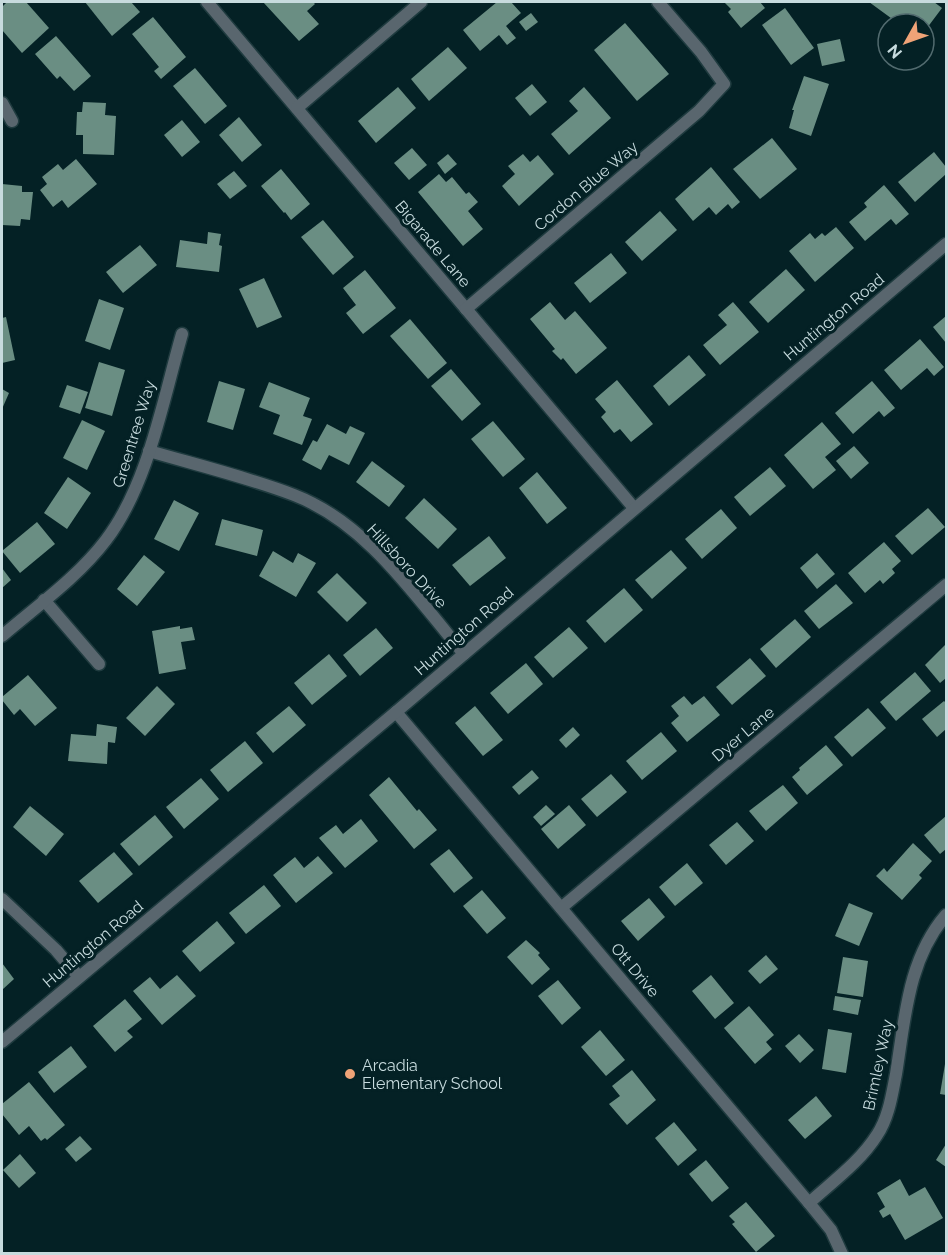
<svg xmlns="http://www.w3.org/2000/svg" width="948" height="1255" font-family="Raleway,sans-serif">
  <style>
    .building { fill: #6a8e83 }
    .lines { fill: none; stroke-linecap: round; stroke-linejoin: round }
    .minor-casing { stroke: #1f3b3f; stroke-width: 15 }
    .minor { stroke: #59666e; stroke-width: 12 }
    .poi-dot { fill: #efa377; stroke: #042125; stroke-width: 2 }
    .labels { text-anchor: middle; dominant-baseline: central; stroke-width: 6; stroke-linejoin: round; paint-order: stroke }
    .street-label { font-size: 16px; fill: #c7dbde; stroke: #042125 }
    .poi-label { font-size: 16px; fill: #c7dbde; stroke: #042125; text-anchor: start }
  </style>
  <rect width="100%" height="100%" fill="#042125"/>
  <!-- building -->
  <g class="building">
    <polygon points="7,2 26,2 49,28 22,53 2,30 2,7"/>
    <polygon points="85,2 131,2 140,12 112,36"/>
    <polygon points="263,2 313,2 315,4 307,11 319,24 299,41"/>
    <polygon points="497,2 511,2 521,13 506,26 516,38 507,45 499,35 480,51 463,30"/>
    <polygon points="724,2 760,2 765,8 741,28 728,12 731,9"/>
    <polygon points="869,2 934,2 942,8 924,32 924,24 902,24 896,19 895,21"/>
    <polygon points="785,8 814,48 791,65 762,25"/>
    <polygon points="531,13 538,22 526,31 519,22"/>
    <polygon points="153,17 186,57 161,79 154,71 159,67 132,34"/>
    <polygon points="625,23 669,74 637,101 594,50"/>
    <polygon points="56,36 91,76 74,91 60,76 57,79 35,54"/>
    <polygon points="840,39 845,61 822,66 817,44"/>
    <polygon points="448,47 467,68 429,101 411,79"/>
    <polygon points="195,68 227,106 205,124 173,86"/>
    <polygon points="804,76 829,84 811,136 789,128 794,110 792,110"/>
    <polygon points="532,84 547,102 530,116 515,98"/>
    <polygon points="398,87 416,108 376,143 358,121"/>
    <polygon points="584,87 611,118 569,155 551,134 578,111 569,101"/>
    <polygon points="83,102 106,103 105,115 116,116 114,155 83,154 83,135 76,135 77,112 82,112"/>
    <polygon points="239,117 262,145 242,162 219,135"/>
    <polygon points="182,120 200,142 182,157 164,135"/>
    <polygon points="772,138 797,169 760,199 733,169"/>
    <polygon points="412,148 427,165 409,180 394,163"/>
    <polygon points="934,152 946,167 946,174 915,202 898,182"/>
    <polygon points="448,154 457,164 445,174 437,163"/>
    <polygon points="523,154 530,162 538,155 554,174 519,206 502,186 515,174 508,166"/>
    <polygon points="76,159 97,184 68,208 62,200 53,207 40,190 47,184 42,177 58,164 63,170"/>
    <polygon points="711,167 740,202 732,209 728,204 716,215 709,207 693,221 675,199"/>
    <polygon points="281,169 310,204 291,220 285,212 284,213 261,186"/>
    <polygon points="234,171 247,186 230,199 217,184"/>
    <polygon points="439,174 446,182 452,177 466,194 469,192 478,202 468,211 483,229 463,246 418,192"/>
    <polygon points="2,184 22,186 22,192 33,192 30,220 21,219 20,226 2,225"/>
    <polygon points="884,185 909,214 896,225 891,219 865,241 849,222 867,207 864,203"/>
    <polygon points="660,211 677,230 642,261 625,242"/>
    <polygon points="323,220 354,257 333,275 301,237"/>
    <polygon points="836,227 854,248 815,282 789,251 810,233 815,239 822,233 825,236"/>
    <polygon points="208,232 221,234 219,245 222,246 219,272 176,267 180,240 207,244"/>
    <polygon points="140,245 157,265 123,293 106,272"/>
    <polygon points="611,253 627,273 590,303 574,283"/>
    <polygon points="786,269 805,290 768,323 749,302"/>
    <polygon points="365,270 396,308 363,334 346,313 356,305 343,288"/>
    <polygon points="264,278 282,317 257,328 239,289"/>
    <polygon points="99,299 124,308 110,350 85,341"/>
    <polygon points="550,302 565,320 575,311 607,348 576,374 563,358 561,360 552,351 555,349 530,319"/>
    <polygon points="733,302 759,332 720,365 703,345 727,325 718,315"/>
    <polygon points="946,316 946,343 933,327"/>
    <polygon points="6,317 15,360 2,363 2,318"/>
    <polygon points="410,319 447,363 428,379 390,336"/>
    <polygon points="920,339 944,367 934,376 927,368 901,390 884,370"/>
    <polygon points="689,355 706,375 669,406 653,386"/>
    <polygon points="99,362 125,370 112,416 85,408"/>
    <polygon points="451,369 481,404 462,421 431,386"/>
    <polygon points="617,380 653,424 631,442 620,429 614,433 601,417 606,412 595,399"/>
    <polygon points="219,381 245,389 233,430 207,422"/>
    <polygon points="872,381 895,408 884,417 879,411 853,434 835,413"/>
    <polygon points="269,382 310,398 303,416 312,419 302,445 273,434 280,415 259,407"/>
    <polygon points="67,385 88,392 80,414 59,407"/>
    <polygon points="2,389 9,393 2,409"/>
    <polygon points="82,420 105,431 87,470 63,458"/>
    <polygon points="493,421 525,459 503,477 471,439"/>
    <polygon points="822,422 841,444 825,457 836,470 813,489 784,455"/>
    <polygon points="327,424 346,434 350,426 365,433 349,465 329,455 321,470 302,460 313,440 317,442"/>
    <polygon points="854,446 869,463 851,479 836,461"/>
    <polygon points="372,461 405,486 389,507 356,482"/>
    <polygon points="770,467 786,486 750,516 734,497"/>
    <polygon points="537,472 567,508 547,524 519,488"/>
    <polygon points="68,477 91,493 67,529 44,513"/>
    <polygon points="424,498 457,529 438,549 405,518"/>
    <polygon points="174,500 199,513 179,551 154,539"/>
    <polygon points="928,508 945,527 912,555 895,536"/>
    <polygon points="721,509 737,528 702,559 685,539"/>
    <polygon points="222,519 263,530 257,556 215,545"/>
    <polygon points="37,522 55,544 20,573 2,551"/>
    <polygon points="489,536 506,558 470,586 452,565"/>
    <polygon points="884,542 901,561 892,569 895,573 883,584 880,580 865,593 848,573"/>
    <polygon points="671,550 687,568 652,599 635,580"/>
    <polygon points="273,551 293,563 298,553 316,563 296,597 259,576"/>
    <polygon points="817,553 835,574 817,589 800,568"/>
    <polygon points="144,555 165,572 137,606 117,589"/>
    <polygon points="2,568 11,580 2,588"/>
    <polygon points="337,573 367,603 347,622 317,592"/>
    <polygon points="836,584 853,603 819,629 804,611"/>
    <polygon points="624,588 643,610 605,643 586,621"/>
    <polygon points="795,619 811,637 776,668 760,649"/>
    <polygon points="180,626 180,629 192,627 195,640 181,642 186,669 159,674 152,631"/>
    <polygon points="569,627 588,648 553,678 534,657"/>
    <polygon points="376,628 393,648 360,676 343,655"/>
    <polygon points="946,644 946,678 940,683 925,665"/>
    <polygon points="329,654 347,676 312,705 294,683"/>
    <polygon points="750,658 766,676 732,705 716,687"/>
    <polygon points="526,663 543,684 508,714 490,693"/>
    <polygon points="915,672 931,691 896,721 880,702"/>
    <polygon points="28,675 57,708 35,726 20,709 14,715 2,700 2,697"/>
    <polygon points="157,686 175,704 145,736 126,718"/>
    <polygon points="684,696 692,705 704,696 720,715 687,742 671,723 679,716 671,706"/>
    <polygon points="944,701 946,703 946,729 937,737 922,719"/>
    <polygon points="289,706 306,725 273,753 256,733"/>
    <polygon points="475,706 503,740 483,756 455,723"/>
    <polygon points="868,708 886,728 852,757 834,737"/>
    <polygon points="97,724 117,727 115,743 108,742 107,764 68,761 71,734 96,736"/>
    <polygon points="573,727 580,735 566,748 559,740"/>
    <polygon points="661,732 677,751 642,780 626,761"/>
    <polygon points="245,741 263,763 228,792 210,770"/>
    <polygon points="826,745 843,765 807,795 792,777 800,770 799,768"/>
    <polygon points="532,770 539,778 519,795 512,787"/>
    <polygon points="611,774 627,792 597,817 581,799"/>
    <polygon points="389,777 417,811 419,809 437,830 414,849 369,795"/>
    <polygon points="201,778 219,799 184,829 166,807"/>
    <polygon points="783,785 798,803 766,831 749,811"/>
    <polygon points="546,805 555,814 541,826 533,817"/>
    <polygon points="569,805 586,825 558,849 541,829"/>
    <polygon points="30,806 64,834 46,856 13,827"/>
    <polygon points="155,815 173,837 139,866 120,844"/>
    <polygon points="946,816 946,849 940,854 924,835"/>
    <polygon points="361,819 378,841 345,868 319,838 336,825 343,834"/>
    <polygon points="737,822 754,841 726,865 709,845"/>
    <polygon points="913,843 932,861 919,875 922,878 902,900 876,876 884,868 887,872"/>
    <polygon points="449,849 473,878 454,893 430,864"/>
    <polygon points="114,852 133,874 98,903 79,881"/>
    <polygon points="318,856 333,873 296,903 273,875 295,857 304,868"/>
    <polygon points="687,863 703,883 675,906 659,887"/>
    <polygon points="264,885 281,906 246,934 229,913"/>
    <polygon points="482,890 506,918 487,934 463,906"/>
    <polygon points="649,898 665,917 638,941 621,921"/>
    <polygon points="849,903 873,913 859,946 835,936"/>
    <polygon points="217,921 235,943 200,972 182,951"/>
    <polygon points="526,940 540,953 538,955 550,969 532,985 507,957"/>
    <polygon points="766,955 778,969 760,984 748,971"/>
    <polygon points="843,957 868,961 863,997 837,993"/>
    <polygon points="2,963 14,979 2,990"/>
    <polygon points="177,975 196,996 162,1025 133,991 150,977 160,989"/>
    <polygon points="711,975 734,1003 715,1019 692,991"/>
    <polygon points="558,980 581,1008 562,1025 538,996"/>
    <polygon points="835,996 861,1000 858,1015 833,1010"/>
    <polygon points="125,999 142,1019 127,1031 133,1037 115,1052 93,1026"/>
    <polygon points="749,1006 774,1035 766,1042 772,1049 755,1064 724,1028"/>
    <polygon points="828,1029 852,1033 846,1073 822,1069"/>
    <polygon points="600,1030 625,1060 606,1076 581,1047"/>
    <polygon points="799,1034 814,1050 800,1063 785,1046"/>
    <polygon points="71,1046 87,1067 54,1093 38,1072"/>
    <polygon points="945,1064 946,1064 946,1095 940,1094"/>
    <polygon points="632,1070 656,1100 627,1125 609,1104 620,1096 612,1086"/>
    <polygon points="29,1082 65,1125 47,1140 45,1138 41,1141 29,1126 19,1135 2,1114 2,1104"/>
    <polygon points="816,1096 832,1116 805,1139 788,1120"/>
    <polygon points="674,1122 697,1150 678,1166 655,1138"/>
    <polygon points="80,1136 92,1149 76,1162 65,1149"/>
    <polygon points="946,1144 946,1167 936,1160"/>
    <polygon points="20,1154 36,1173 19,1188 3,1170"/>
    <polygon points="706,1160 729,1188 712,1202 689,1174"/>
    <polygon points="900,1179 909,1196 925,1187 943,1218 905,1240 890,1214 883,1218 879,1211 885,1207 877,1193"/>
    <polygon points="746,1202 775,1236 756,1252 732,1224 735,1222 729,1216"/>
  </g>
  <g class="lines">
    <defs>
      <g id="minor">
        <polyline points="207,2 634,508"/>
        <polyline points="2,103 12,121"/>
        <polyline points="297,108 421,2"/>
        <polyline points="466,309 699,111 724,84 701,52 658,2"/>
        <path d="M 149,451 C 197,465 247,477 294,495 C 367,523 415,596 464,654"/>
        <polyline points="44,600 99,664"/>
        <path d="M 2,636 C 37,606 78,577 106,540 C 148,485 163,400 182,334"/>
        <polyline points="396,712 809,1203 831,1230 842,1254"/>
        <polyline points="2,899 56,950 79,977"/>
        <polyline points="561,908 946,585"/>
        <polyline points="2,1042 396,712 946,244"/>
        <path d="M 809,1203 C 832,1182 860,1162 877,1135 C 889,1117 892,1094 896,1074 C 905,1018 908,959 946,915"/>
      </g>
    </defs>
    <!-- minor casing -->
    <use href="#minor" class="minor-casing"/>
    <!-- minor -->
    <use href="#minor" class="minor"/>
  </g>
  <!-- markers -->
  <circle class="poi-dot" cx="350" cy="1074" r="6"/>
  <g class="labels">
    <!-- street labels -->
    <g class="street-label">
      <text transform="translate(586 186) rotate(-40)">Cordon Blue Way</text>
      <text transform="translate(433 244) rotate(50)">Bigarade Lane</text>
      <text transform="translate(834 317) rotate(-40)">Huntington Road</text>
      <text transform="translate(134 434) rotate(-73)">Greentree Way</text>
      <text transform="translate(407 566) rotate(47)">Hillsboro Drive</text>
      <text transform="translate(464 631) rotate(-41)">Huntington Road</text>
      <text transform="translate(743 734) rotate(-40)">Dyer Lane</text>
      <text transform="translate(93 944) rotate(-40)">Huntington Road</text>
      <text transform="translate(635 970) rotate(50)">Ott Drive</text>
      <text transform="translate(878 1065) rotate(-78)">Brimley Way</text>
    </g>
    <!-- poi labels -->
    <g class="poi-label">
      <text x="362" y="1065">Arcadia<tspan x="362" dy="18">Elementary School</tspan></text>
    </g>
  </g>
  <!-- border -->
  <rect width="948" height="1255" fill="none" stroke="#c7dbde" stroke-width="6"/>
  <!-- north arrow -->
  <g transform="translate(906 42) rotate(230)"><circle r="28" fill="#042125" stroke="#526b6f" stroke-width="1.5"/>
  <path d="M0-4.5L10 22L0 15L-10 22Z" fill="#efa377"/>
  <text y="-9" font-size="16" font-weight="bold" text-anchor="middle" fill="#c7dbde">N</text>
  </g>
</svg>
